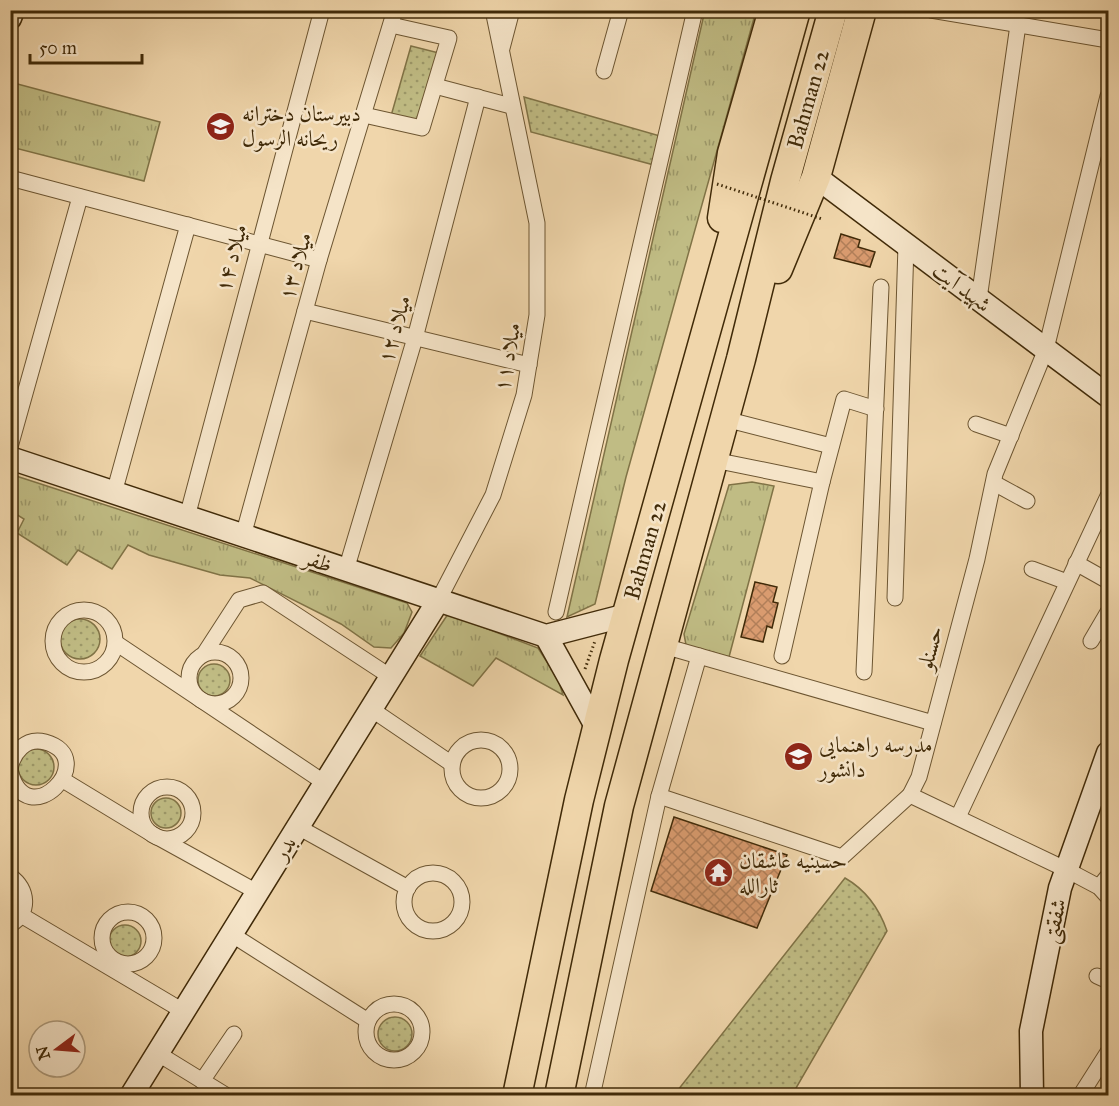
<svg xmlns="http://www.w3.org/2000/svg" width="1119" height="1106" font-family="'IM FELL Great Primer',Amiri,serif">
  <style>
    .grass { fill: url(#grass-dots); stroke: #807346; stroke-width: 1.5 }
    .park { fill: url(#park-tufts); stroke: #807346; stroke-width: 1.5 }
    .building { fill: url(#building-cross-hatch); stroke: #402a08; stroke-width: 1.5 }
    .lines { fill: none; stroke-linecap: round; stroke-linejoin: round }
    .street-casing { stroke: #6c5531; stroke-width: 17 }
    .secondary-casing { stroke: #402a08; stroke-width: 25 }
    .highway-casing { stroke: #402a08; stroke-width: 31 }
    .path { stroke: #402a08; stroke-width: 3; stroke-dasharray: 1.5 3; stroke-linecap: butt }
    .street { stroke: #f5e4c8; stroke-width: 15 }
    .secondary { stroke: #f5e4c8; stroke-width: 22 }
    .highway { stroke: #f0d6ab; stroke-width: 28 }
    .path-bridge { stroke: #402a08; stroke-width: 3; stroke-dasharray: 1.5 3; stroke-linecap: butt }
    .labels { text-anchor: middle; dominant-baseline: central; stroke-width: 5; stroke-linejoin: round; paint-order: stroke }
    .street-label { font-size: 22px; fill: #402a08; stroke: #f5e4c8 }
    .poi-label { font-size: 22px; fill: #402a08; stroke: #f5e4c8; text-anchor: start }
  </style>
  <defs>
    <pattern id="grass-dots" width="8" height="8" patternUnits="userSpaceOnUse" patternTransform="scale(1.5)"><rect width="8" height="8" fill="#c0bc84"/><path d="M2 2h.1M6 6h.1" fill="none" stroke="#9d996a" stroke-width="1.8" stroke-linecap="round"/></pattern>
    <pattern id="park-tufts" width="24" height="20" patternUnits="userSpaceOnUse" patternTransform="scale(1.5)"><rect width="24" height="20" fill="#c0bc84"/><path d="M3 7l-1-3M5 7V3M7 7l1-3M15 17l-1-3M17 17v-4M19 17l1-3" fill="none" stroke="#9d996a"/></pattern>
    <pattern id="building-cross-hatch" width="8" height="8" patternUnits="userSpaceOnUse" patternTransform="scale(1.5)"><rect width="8" height="8" fill="#d99b6f"/><path d="M0 0l8 8M0 8l8-8" fill="none" stroke="#b17f59"/></pattern>
  </defs>
  <rect width="100%" height="100%" fill="#f0d6ab"/>
  <filter id="stains"><feTurbulence type="fractalNoise" baseFrequency=".00333" numOctaves="4"/><feColorMatrix values="0 0 0 0 .2 0 0 0 0 .09 0 0 0 0 .02 0 0 0 .5 -.17"/></filter>
  <radialGradient id="worn" r=".72"><stop offset=".6" stop-color="#630" stop-opacity="0"/><stop offset="1" stop-color="#630" stop-opacity=".3"/></radialGradient>
  <!-- grass -->
  <g class="grass">
    <polygon points="411,46 439,53 420,123 391,116"/>
    <polygon points="524,97 660,136 654,165 531,132"/>
    <circle cx="80" cy="639" r="20"/>
    <circle cx="214" cy="680" r="16"/>
    <circle cx="36" cy="767" r="18"/>
    <circle cx="166" cy="813" r="15"/>
    <path d="M 845,878 C 866,890 879,908 887,931 L 792,1095 L 674,1095 Z"/>
    <circle cx="125" cy="941" r="16"/>
    <circle cx="395" cy="1034" r="17"/>
  </g>
  <!-- park -->
  <g class="park">
    <polygon points="705,10 756,11 626,477 595,604 567,617"/>
    <polygon points="10,82 160,122 144,181 11,147"/>
    <polygon points="10,474 407,603 412,612 404,633 391,648 374,647 341,624 250,578 220,575 149,555 128,545 112,569 78,550 67,565 17,533 24,519 11,511"/>
    <polygon points="752,482 774,486 729,657 686,645 684,634 729,485"/>
    <polygon points="448,614 538,648 558,679 563,695 496,658 473,686 420,656"/>
  </g>
  <!-- building -->
  <g class="building">
    <polygon points="841,234 860,240 858,247 875,252 870,267 834,258"/>
    <polygon points="755,582 777,587 773,602 778,603 772,628 767,626 763,642 741,637"/>
    <polygon points="674,817 787,855 757,928 651,891"/>
  </g>
  <g class="lines">
    <defs>
      <g id="street">
        <polyline points="931,10 1108,40"/>
        <polyline points="502,48 512,10"/>
        <polyline points="604,71 621,10"/>
        <polyline points="435,86 511,106"/>
        <polyline points="1108,96 1046,349 995,474 977,559 919,777 910,795 1065,869 1099,887 1108,897"/>
        <polyline points="364,115 422,128 449,38 391,25"/>
        <polyline points="10,178 319,260"/>
        <polyline points="979,299 1018,25"/>
        <polyline points="305,311 529,365"/>
        <polyline points="725,419 831,446"/>
        <polyline points="976,424 1011,436"/>
        <polyline points="10,447 80,197"/>
        <polyline points="714,460 822,482"/>
        <polyline points="994,483 1027,501"/>
        <polyline points="114,493 188,225"/>
        <polyline points="187,517 322,10"/>
        <polyline points="243,536 319,260 395,10"/>
        <polyline points="1076,563 1108,581"/>
        <polyline points="1032,569 1067,582"/>
        <polyline points="346,570 415,338 478,97"/>
        <polyline points="895,598 906,245"/>
        <polyline points="438,601 493,495 524,395 537,315 537,223 493,10"/>
        <circle cx="84" cy="641" r="31"/>
        <polyline points="556,612 695,10"/>
        <polyline points="1091,641 1108,612"/>
        <polyline points="116,643 325,783"/>
        <polyline points="664,646 933,723"/>
        <circle cx="215" cy="678" r="26"/>
        <polyline points="204,654 239,600 263,593 391,677"/>
        <polyline points="782,656 822,482 844,399 876,409"/>
        <polyline points="864,672 881,287"/>
        <polyline points="371,709 452,764"/>
        <circle cx="481" cy="769" r="29"/>
        <path d="M 10,769 C 13,752 26,737 45,742 C 103,758 26,838 10,770"/>
        <polyline points="63,780 152,834 257,892"/>
        <circle cx="167" cy="813" r="26"/>
        <polyline points="659,796 842,857 910,795"/>
        <polyline points="958,817 1108,496"/>
        <polyline points="298,827 408,888"/>
        <circle cx="433" cy="902" r="29"/>
        <path d="M 10,876 C 28,889 31,913 10,925"/>
        <polyline points="1099,887 1108,876"/>
        <circle cx="128" cy="938" r="26"/>
        <polyline points="21,915 183,1011"/>
        <polyline points="231,934 368,1021"/>
        <polyline points="1097,976 1108,981"/>
        <circle cx="394" cy="1032" r="28"/>
        <polyline points="157,1053 227,1096"/>
        <polyline points="202,1081 234,1034"/>
        <polyline points="592,1096 659,796 699,656"/>
        <polyline points="1080,1096 1108,1052"/>
      </g>
      <g id="secondary">
        <polyline points="10,18 13,10"/>
        <polyline points="816,177 1108,396"/>
        <polyline points="10,458 546,636 627,615"/>
        <polyline points="546,636 597,728"/>
        <polyline points="131,1096 438,601"/>
        <polyline points="1032,1096 1031,1031 1060,888 1108,753"/>
      </g>
      <g id="highway">
        <polyline points="722,218 732,153 773,10"/>
        <polyline points="778,269 816,177 862,10"/>
        <polyline points="517,1096 579,800 614,660 796,10"/>
        <polyline points="559,1096 619,806 741,359 785,181 833,10"/>
      </g>
    </defs>
    <!-- street casing -->
    <use href="#street" class="street-casing"/>
    <!-- secondary casing -->
    <use href="#secondary" class="secondary-casing"/>
    <!-- highway casing -->
    <use href="#highway" class="highway-casing"/>
    <!-- path -->
    <polyline class="path" points="585,669 595,641"/>
    <!-- street -->
    <use href="#street" class="street"/>
    <!-- secondary -->
    <use href="#secondary" class="secondary"/>
    <!-- highway -->
    <use href="#highway" class="highway"/>
    <!-- path-bridge -->
    <polyline class="path-bridge" points="717,184 822,219"/>
  </g>
  <!-- icons -->
  <defs>
    <symbol id="school-disc" viewBox="-11 -11 22 22"><circle r="9.5" fill="#8f2418" stroke="#f5e4c8"/><path d="M0-5L7-2L0 1L-7-2ZM-4 1L0 2.5L4 1V4Q0 6-4 4Z" fill="#fff"/></symbol>
    <symbol id="temple-disc" viewBox="-11 -11 22 22"><circle r="9.5" fill="#8f2418" stroke="#f5e4c8"/><path d="M0-6L5-2H3V0L6.5 2.5H4V6H1.5V3h-3V6H-4V2.5H-6.5L-3 0V-2H-5Z" fill="#fff"/></symbol>
  </defs>
  <g fill-rule="evenodd">
    <use href="#school-disc" x="204" y="110" width="33" height="33"/>
    <use href="#school-disc" x="782" y="740" width="33" height="33"/>
    <use href="#temple-disc" x="702" y="856" width="33" height="33"/>
  </g>
  <g class="labels">
    <!-- street labels -->
    <g class="street-label">
      <text transform="translate(808 99) rotate(-74)">Bahman 22</text>
      <text transform="translate(231 258) rotate(-75)">میلاد ۱۴</text>
      <text transform="translate(295 266) rotate(-74)">میلاد ۱۳</text>
      <text transform="translate(962 287) rotate(37)">شهید آیت</text>
      <text transform="translate(394 329) rotate(-74)">میلاد ۱۲</text>
      <text transform="translate(507 357) rotate(-80)">میلاد ۱۱</text>
      <text transform="translate(645 550) rotate(-74)">Bahman 22</text>
      <text transform="translate(318 561) rotate(19)">ظفر</text>
      <text transform="translate(930 648) rotate(-75)">حسنلو</text>
      <text transform="translate(284 848) rotate(-58)">بدر</text>
      <text transform="translate(1054 921) rotate(-78)">شفقتی</text>
    </g>
    <!-- poi labels -->
    <g class="poi-label">
      <text x="242" y="113">دبیرستان دخترانه<tspan x="242" dy="25">ریحانه الرسول</tspan></text>
      <text x="819" y="744">مدرسه راهنمایی<tspan x="819" dy="25">دانشور</tspan></text>
      <text x="739" y="860">حسینیه عاشقان<tspan x="739" dy="25">ثارالله</tspan></text>
    </g>
  </g>
  <!-- margin -->
  <rect width="1119" height="1106" fill="none" stroke="#f0d6ab" stroke-width="36"/>
  <rect x="12" y="12" width="1095" height="1082" fill="none" stroke="#402a08" stroke-width="3"/>
  <rect x="18" y="18" width="1083" height="1070" fill="none" stroke="#402a08" stroke-width="1.5"/>
  <!-- north arrow -->
  <g transform="translate(57 1049) rotate(254)"><circle r="28" fill="#f5e4c8" stroke="#ad9a7b" stroke-width="1.5"/>
  <path d="M0-4.5L10 22L0 15L-10 22Z" fill="#8f2418"/>
  <text y="-9" font-size="16" font-weight="bold" text-anchor="middle" fill="#402a08">N</text>
  </g>
  <!-- scale -->
  <path d="M30 54v9h112v-9" fill="none" stroke="#402a08" stroke-width="3"/>
  <text x="39" y="54" font-size="18" fill="#402a08" stroke="#f5e4c8" stroke-width="4.5" paint-order="stroke">50 m</text>
  <rect width="100%" height="100%" filter="url(#stains)"/>
  <rect width="100%" height="100%" fill="url(#worn)"/>
</svg>
